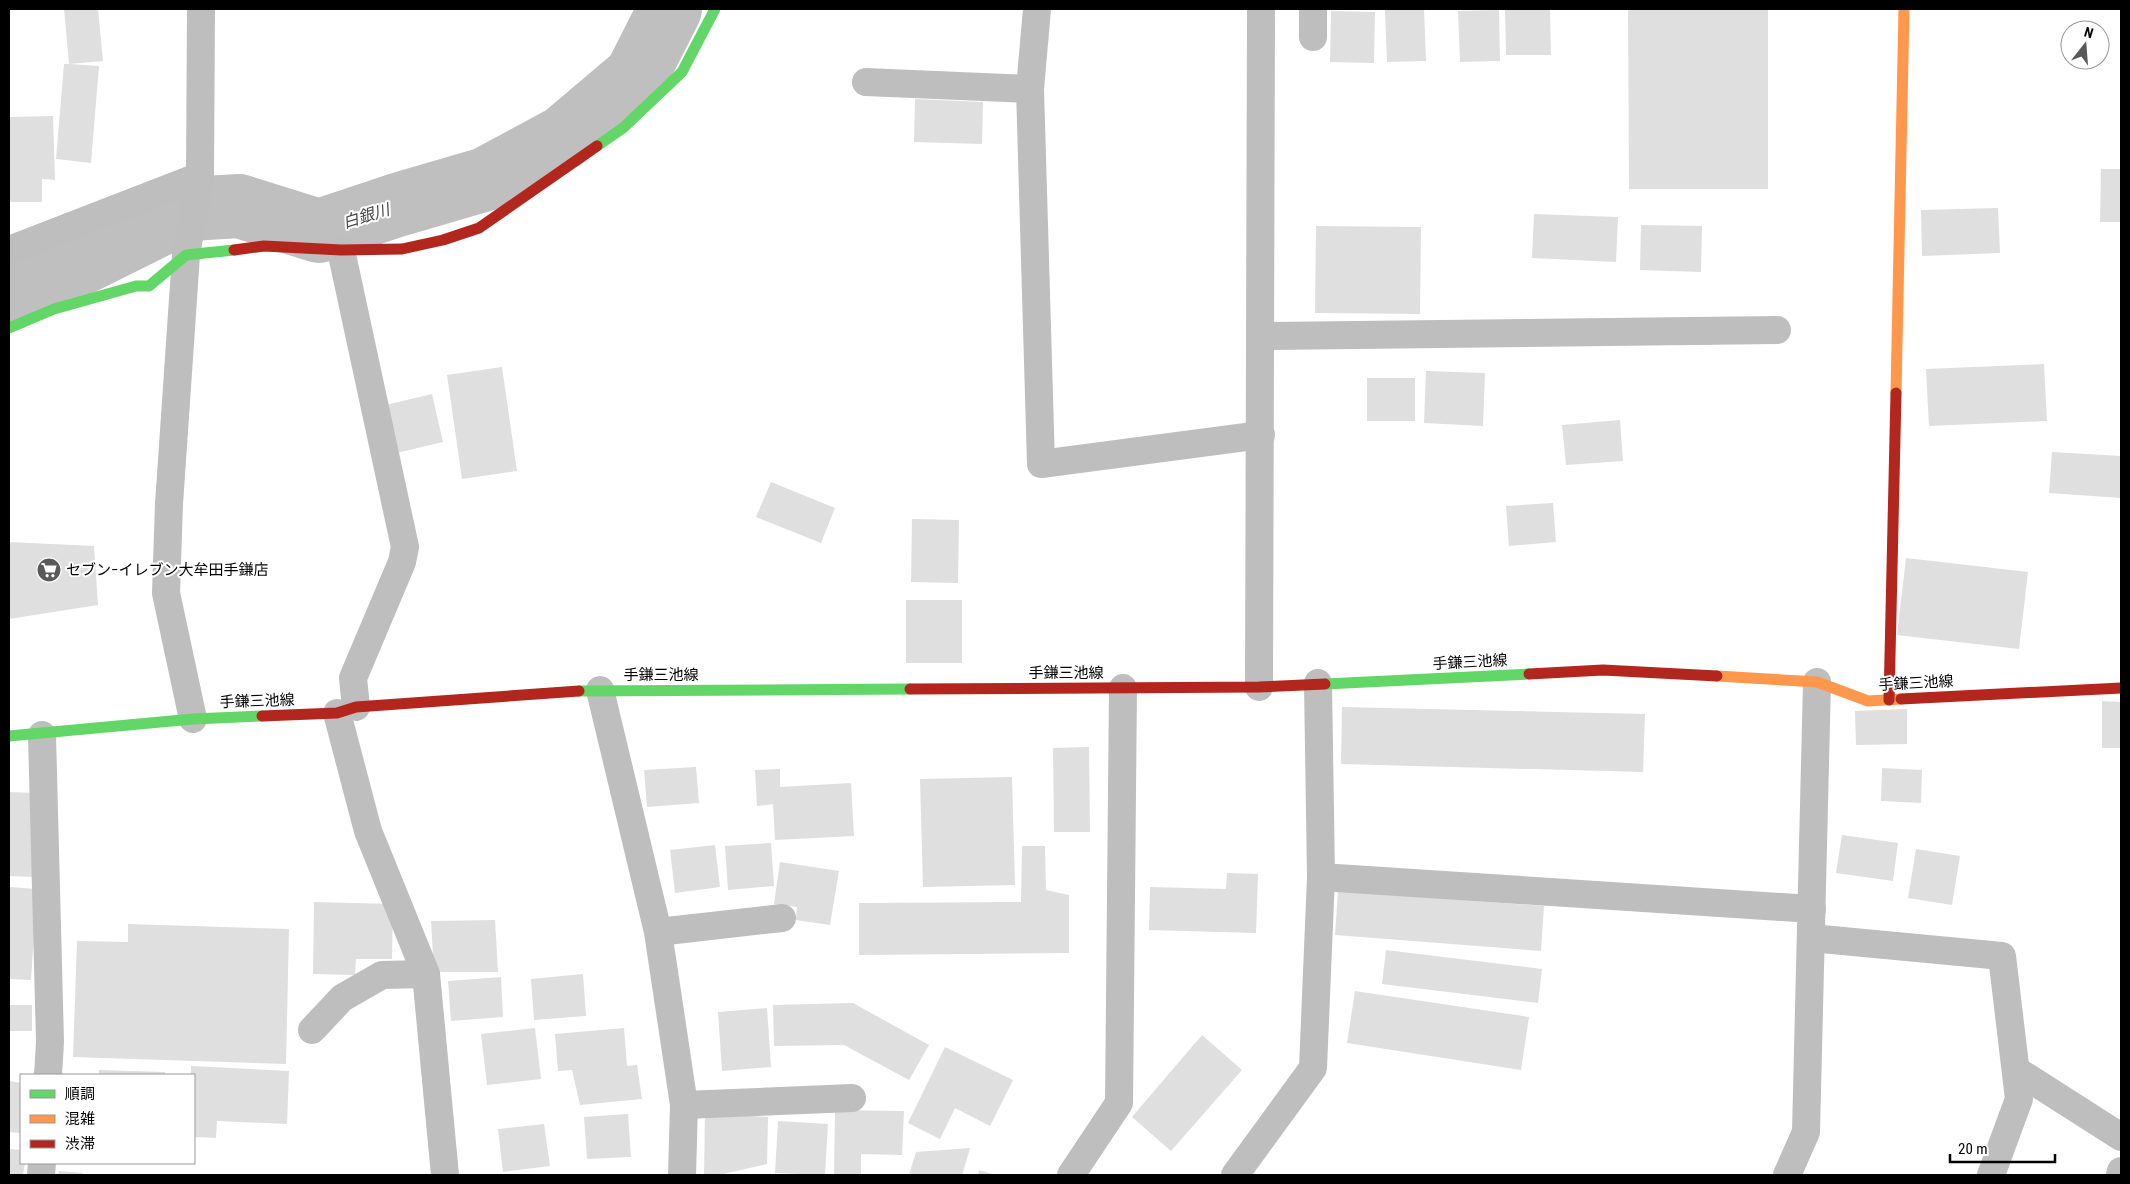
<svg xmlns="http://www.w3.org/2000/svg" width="2130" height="1184" font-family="'Roboto Condensed','Noto Sans JP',sans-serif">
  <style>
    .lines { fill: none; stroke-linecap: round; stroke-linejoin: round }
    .river { stroke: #bfbfbf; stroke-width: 64 }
    .building { fill: #dfdfdf }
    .street { stroke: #bebebe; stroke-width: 28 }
    .fast { stroke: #63d668; stroke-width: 11 }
    .slow { stroke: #ff974d; stroke-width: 11 }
    .jam { stroke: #b3261e; stroke-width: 11 }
    .labels { text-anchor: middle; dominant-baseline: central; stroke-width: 4; stroke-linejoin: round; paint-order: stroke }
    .poi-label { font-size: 15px; fill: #000; stroke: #fff; text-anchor: start }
    .street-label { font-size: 15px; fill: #000; stroke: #fff }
    .water-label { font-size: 16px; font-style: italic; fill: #444; stroke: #fff }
  </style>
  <rect width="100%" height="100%" fill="#fff"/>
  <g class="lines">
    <!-- river -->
    <polyline class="river" points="9,299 190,209 239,206 319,231 397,205 486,179 564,137 636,76 670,9"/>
  </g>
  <!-- building -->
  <g class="building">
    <polygon points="64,9 98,9 103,61 69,64 99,66 91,163 56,159 64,64 69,64"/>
    <polygon points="1424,9 1426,61 1387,62 1385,10"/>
    <polygon points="1505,9 1550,9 1551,55 1506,55"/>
    <polygon points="1628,9 1768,9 1768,189 1629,189"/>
    <polygon points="1499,10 1500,61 1460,62 1458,11"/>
    <polygon points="1331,11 1375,12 1374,63 1330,62"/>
    <polygon points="915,99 983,102 982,144 914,142"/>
    <polygon points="53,116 55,180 42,179 42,202 9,202 9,117"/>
    <polygon points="2101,169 2121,169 2121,222 2100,222"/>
    <polygon points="1998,208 2000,253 1922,256 1921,210"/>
    <polygon points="1534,214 1618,217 1616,262 1532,258"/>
    <polygon points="1641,225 1702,226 1701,272 1640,270"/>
    <polygon points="1316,226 1421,227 1420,314 1315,313"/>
    <polygon points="2044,364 2047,421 1929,426 1926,369"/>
    <polygon points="502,367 517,471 462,479 447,375"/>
    <polygon points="1426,371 1485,373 1483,426 1424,423"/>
    <rect x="1367" y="378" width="48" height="43"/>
    <polygon points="432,394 443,442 384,456 373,408"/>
    <polygon points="1620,420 1623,461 1566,465 1562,425"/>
    <polygon points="2052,452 2121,456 2121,498 2049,493"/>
    <polygon points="771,482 835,508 821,543 756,517"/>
    <polygon points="1553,503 1556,542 1509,546 1506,506"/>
    <polygon points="912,519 959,520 958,583 911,582"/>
    <polygon points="9,542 94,546 98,605 9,619"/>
    <polygon points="1906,558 2028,572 2019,649 1897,635"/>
    <rect x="906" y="600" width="56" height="63"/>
    <polygon points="2102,701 2121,702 2121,748 2102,748"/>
    <polygon points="1342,707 1645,714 1643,772 1341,764"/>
    <polygon points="1907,709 1907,744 1856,745 1855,711"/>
    <polygon points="1089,747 1090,832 1054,832 1053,748"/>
    <polygon points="696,767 699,803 647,807 644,770"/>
    <polygon points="1882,768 1922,770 1921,803 1881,801"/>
    <polygon points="780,769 780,787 851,783 854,836 775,840 773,804 757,806 755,770"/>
    <polygon points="1012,777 1015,885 923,887 920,779"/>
    <polygon points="9,792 36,793 34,877 9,876"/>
    <polygon points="1842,835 1898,843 1893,881 1836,873"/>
    <polygon points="771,843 774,886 728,890 725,846"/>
    <polygon points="715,845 720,887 675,893 670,850"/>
    <polygon points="1022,846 1045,846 1046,890 1069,895 1069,953 859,955 859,903 1021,902"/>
    <polygon points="1916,849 1960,856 1952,905 1908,898"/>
    <polygon points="780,862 839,871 830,925 796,920 797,907 774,904"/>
    <polygon points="1227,873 1258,874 1256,933 1149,930 1150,887 1226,889"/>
    <polygon points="9,887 37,889 31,980 9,979"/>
    <polygon points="1338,891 1544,906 1541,951 1335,935"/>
    <polygon points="314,902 393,904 392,959 356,959 355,975 313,974"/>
    <polygon points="495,920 498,972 434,972 431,921"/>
    <polygon points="128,924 289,929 286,1064 73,1057 77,941 128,942"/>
    <polygon points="1386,950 1542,969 1538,1003 1382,984"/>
    <polygon points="583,974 586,1016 534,1020 531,979"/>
    <polygon points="501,977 503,1017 451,1021 448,981"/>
    <polygon points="1355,991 1529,1017 1521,1070 1347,1043"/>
    <polygon points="853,1003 929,1045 909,1080 844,1045 774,1046 773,1005"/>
    <rect x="9" y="1005" width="23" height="26"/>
    <polygon points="767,1008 771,1067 722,1071 718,1012"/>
    <polygon points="535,1028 541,1079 487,1085 481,1034"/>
    <polygon points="624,1028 627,1066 637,1065 642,1099 580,1105 572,1070 558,1071 555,1034"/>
    <polygon points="1202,1035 1242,1070 1171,1151 1132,1117"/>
    <polygon points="945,1047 1013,1080 990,1126 955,1108 940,1139 908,1123"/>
    <polygon points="191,1066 289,1071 287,1124 217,1121 216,1138 194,1137 194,1075 191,1075"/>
    <polygon points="99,1070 165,1072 165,1075 99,1075"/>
    <polygon points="9,1081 21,1083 21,1133 9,1132"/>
    <polygon points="835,1110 904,1111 902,1155 861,1154 861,1175 834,1175"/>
    <polygon points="628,1114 631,1157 587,1159 584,1117"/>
    <polygon points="705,1114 768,1117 767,1164 719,1175 704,1175"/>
    <polygon points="778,1121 828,1124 825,1175 775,1173"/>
    <polygon points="544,1124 550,1166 503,1172 498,1129"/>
    <polygon points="970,1148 962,1175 909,1175 916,1152"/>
    <polygon points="9,1149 21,1150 21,1163 25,1163 23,1175 9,1175"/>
    <polygon points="979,1170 995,1175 978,1175"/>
    <polygon points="59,1171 83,1173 83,1175 58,1175"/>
  </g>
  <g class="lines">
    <!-- street -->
    <g class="street">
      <polyline points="1037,9 1030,89 1041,464 1261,435"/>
      <polyline points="1313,9 1313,37"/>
      <polyline points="866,82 1030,89"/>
      <polyline points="9,250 200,176"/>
      <polyline points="341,250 405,547 402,562 353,678 356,707"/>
      <polyline points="1261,336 1777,330"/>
      <polyline points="1318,683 1321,877 1812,909"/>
      <polyline points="1259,687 1261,9"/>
      <polyline points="600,690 658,932 684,1105 682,1175"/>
      <polyline points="337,713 368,831 426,974 445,1175"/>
      <polyline points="193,719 166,593 169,504 186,255 200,176 201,9"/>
      <polyline points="42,735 50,1042 48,1075"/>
      <polyline points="658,932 782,918"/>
      <polyline points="1811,938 2002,956 2019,1099 1991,1175"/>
      <polyline points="312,1030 342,998 382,975 426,974"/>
      <polyline points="2016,1070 2121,1137"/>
      <polyline points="684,1105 852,1098"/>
      <polyline points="41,1175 42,1163"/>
      <polyline points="1071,1175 1119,1103 1123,688"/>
      <polyline points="1235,1175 1313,1068 1321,877"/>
      <polyline points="1787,1175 1806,1132 1817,682"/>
      <polyline points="2120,1175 2121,1171"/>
    </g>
    <!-- fast -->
    <g class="fast">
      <polyline points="597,146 623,128 682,72 715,9"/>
      <polyline points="9,328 54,309 136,286 149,286 186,255 234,250"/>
      <polyline points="1325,684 1529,674"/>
      <polyline points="579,691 910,689"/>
      <polyline points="9,736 193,719 262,716"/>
    </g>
    <!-- slow -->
    <g class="slow">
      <polyline points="1896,393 1904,9"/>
      <polyline points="1717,676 1817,682 1868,701 1901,699"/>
    </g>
    <!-- jam -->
    <g class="jam">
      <polyline points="234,250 264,246 341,250 402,249 443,240 479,228 597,146"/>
      <polyline points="1529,674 1603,670 1717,676"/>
      <polyline points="910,689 1259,687 1325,684"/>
      <polyline points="1901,699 2121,688"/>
      <polyline points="1889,700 1896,393"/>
      <polyline points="262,716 337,713 356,707 579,691"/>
    </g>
  </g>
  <!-- icons -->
  <defs>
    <symbol id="supermarket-disc" viewBox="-11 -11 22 22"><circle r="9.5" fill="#595959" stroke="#fff"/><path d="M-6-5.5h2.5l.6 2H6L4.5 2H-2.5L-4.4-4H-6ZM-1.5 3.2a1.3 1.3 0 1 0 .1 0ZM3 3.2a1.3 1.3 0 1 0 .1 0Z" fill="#fff"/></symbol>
  </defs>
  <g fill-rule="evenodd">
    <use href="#supermarket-disc" x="35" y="556" width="28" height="28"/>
  </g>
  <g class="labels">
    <!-- poi labels -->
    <g class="poi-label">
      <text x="66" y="570">セブン−イレブン大牟田手鎌店</text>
    </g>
    <!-- street labels -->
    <g class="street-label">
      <text transform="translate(1470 662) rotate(-3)">手鎌三池線</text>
      <text x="1066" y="673">手鎌三池線</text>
      <text x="661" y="675">手鎌三池線</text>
      <text transform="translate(1916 683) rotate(-3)">手鎌三池線</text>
      <text transform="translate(257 701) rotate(-2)">手鎌三池線</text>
    </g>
    <!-- water labels -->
    <g class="water-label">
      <text transform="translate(366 216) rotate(-17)">白銀川</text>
    </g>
  </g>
  <!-- border -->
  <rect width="2130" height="1184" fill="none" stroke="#000000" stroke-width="20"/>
  <!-- legend -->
  <rect x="20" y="1074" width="175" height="90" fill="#ffffff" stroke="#999999"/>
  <rect x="30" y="1090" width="25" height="8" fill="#63d668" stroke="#999999"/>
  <text x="65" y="1099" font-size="15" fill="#000000">順調</text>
  <rect x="30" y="1115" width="25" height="8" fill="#ff974d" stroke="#999999"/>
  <text x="65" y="1124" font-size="15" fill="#000000">混雑</text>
  <rect x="30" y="1140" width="25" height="8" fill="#b3261e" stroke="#999999"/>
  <text x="65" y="1149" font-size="15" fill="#000000">渋滞</text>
  <!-- north arrow -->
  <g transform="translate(2085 45) rotate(17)"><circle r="24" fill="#ffffff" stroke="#999999"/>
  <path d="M0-4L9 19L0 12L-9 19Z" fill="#595959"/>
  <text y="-8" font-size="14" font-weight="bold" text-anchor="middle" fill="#000000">N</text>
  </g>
  <!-- scale -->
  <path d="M1950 1154v8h105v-8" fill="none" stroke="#000000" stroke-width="2.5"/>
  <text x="1958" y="1154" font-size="15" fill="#000000" stroke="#ffffff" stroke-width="4" paint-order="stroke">20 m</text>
</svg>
